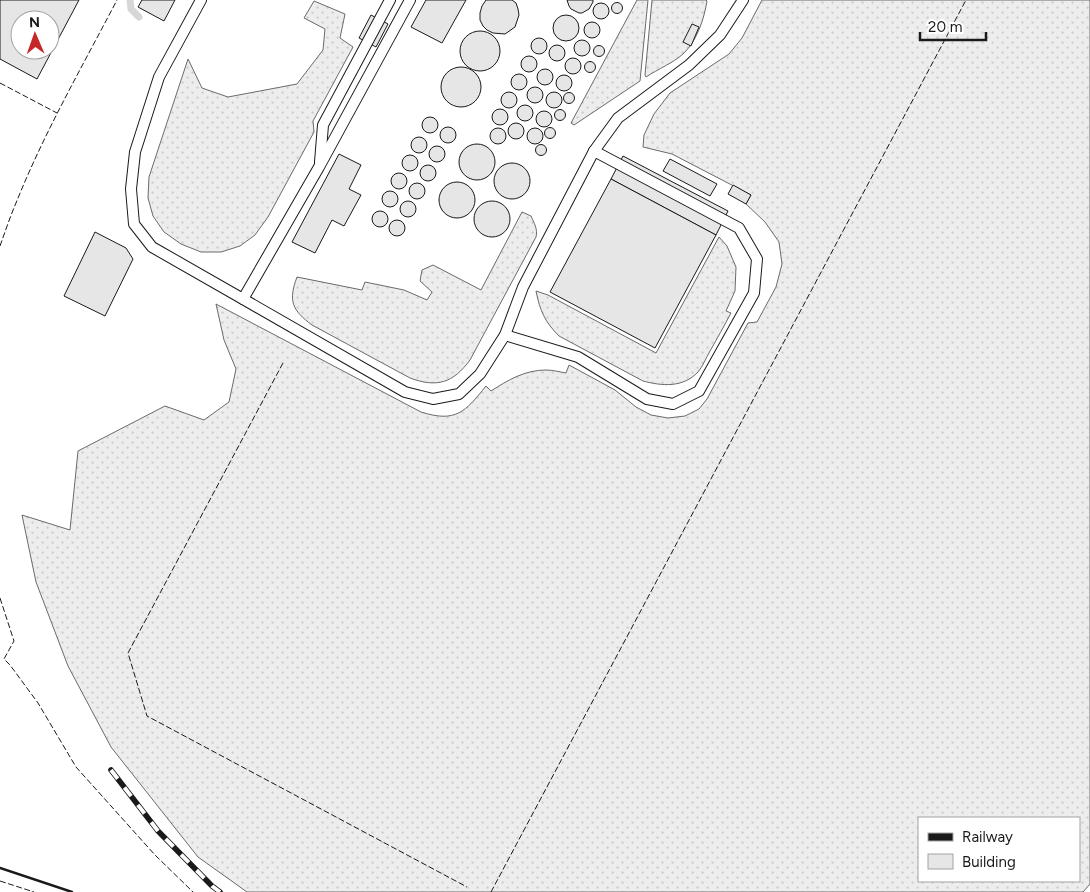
<svg xmlns="http://www.w3.org/2000/svg" width="1090" height="892" font-family="Figtree,sans-serif">
  <style>
    .grass { fill: url(#grass-dots); stroke: #6a6a6a; fill-rule: evenodd }
    .lines { fill: none; stroke-linecap: round; stroke-linejoin: round }
    .stream { stroke: #d7d7d7; stroke-width: 7 }
    .building { fill: #e6e6e6; stroke: #1a1a1a; fill-rule: evenodd }
    .service-casing { stroke: #1a1a1a; stroke-width: 12 }
    .service { stroke: #fff; stroke-width: 10 }
    .rail-casing { stroke: #1a1a1a; stroke-width: 5.5 }
    .rail { stroke: #fff; stroke-width: 4; stroke-dasharray: 11; stroke-linecap: butt }
    .fence { stroke: #1a1a1a; stroke-width: 1; stroke-dasharray: 6 2.5; stroke-linecap: butt }
    .wall { stroke: #1a1a1a; stroke-width: 2.5 }
  </style>
  <defs>
    <pattern id="grass-dots" width="8" height="8" patternUnits="userSpaceOnUse" patternTransform="scale(1.25)"><rect width="8" height="8" fill="#ededed"/><path d="M2 2h.1M6 6h.1" fill="none" stroke="#cbcbcb" stroke-width="1.8" stroke-linecap="round"/></pattern>
  </defs>
  <rect width="100%" height="100%" fill="#fff"/>
  <!-- grass -->
  <g class="grass">
    <polygon points="637,0 648,0 640,81 574,125 571,123"/>
    <path d="M 652,0 L 706,0 L 707,1 C 704,19 697,41 683,54 C 673,63 658,69 646,77 L 645,75 Z"/>
    <path d="M 762,0 L 1090,0 L 1090,884 L 1083,892 L 247,892 L 198,857 L 111,747 L 68,666 L 36,582 L 22,515 L 70,530 L 78,451 L 165,406 L 204,420 L 229,402 L 236,369 L 224,340 L 216,304 L 421,412 C 456,423 465,412 486,386 L 491,391 C 508,380 525,370 546,370 C 553,370 560,372 566,373 L 569,365 L 615,390 L 636,407 L 651,415 L 668,418 L 685,416 L 699,409 L 707,399 L 748,323 L 757,322 L 776,287 L 782,264 L 779,242 L 765,222 L 746,204 L 751,195 L 672,154 L 643,147 L 644,135 L 654,114 L 670,93 L 729,54 L 742,38 ZM 919,818 L 1079,818 L 1079,881 L 919,881 Z"/>
    <polygon points="314,1 345,14 340,38 353,47 313,121 314,132 268,217 255,235 240,246 221,252 201,252 181,244 164,232 153,216 148,198 149,177 188,59 202,88 228,97 297,84 323,50 325,29 304,18"/>
    <path d="M 522,212 L 531,216 C 534,223 538,229 536,237 L 470,360 C 453,383 437,388 410,378 L 312,325 C 292,310 288,301 297,277 L 362,290 L 365,282 L 404,290 L 427,300 L 432,292 L 420,281 L 422,270 L 433,265 L 481,290 Z"/>
    <path d="M 719,237 L 727,246 L 736,267 L 735,291 L 726,311 L 731,313 C 724,326 717,339 710,351 C 706,358 703,366 698,372 C 683,388 662,386 643,381 L 559,336 C 545,322 540,311 536,291 L 548,295 L 656,353 Z"/>
  </g>
  <g class="lines">
    <!-- stream -->
    <polyline class="stream" points="130,0 131,9 139,17"/>
  </g>
  <!-- building -->
  <g class="building">
    <path d="M 0,0 L 79,0 L 37,79 L 0,59 ZM 20,20 L 50,20 L 50,50 L 20,50 Z"/>
    <polygon points="142,0 175,0 164,21 138,7"/>
    <polygon points="426,0 466,0 442,43 411,27"/>
    <polygon points="486,0 512,0 516,3 518,9 519,15 515,27 505,34 493,33 487,30 483,26 480,20 480,13 482,6"/>
    <polygon points="567,0 593,0 593,2 589,9 582,13 579,13 571,9 569,6"/>
    <circle cx="617" cy="8" r="5.5"/>
    <circle cx="601" cy="11" r="8"/>
    <polygon points="371,15 388,24 376,47 359,38"/>
    <circle cx="566" cy="28" r="13"/>
    <circle cx="592" cy="30" r="8"/>
    <polygon points="692,24 699,27 691,46 683,42"/>
    <circle cx="480" cy="51" r="20"/>
    <circle cx="539" cy="46" r="8"/>
    <circle cx="582" cy="48" r="8"/>
    <circle cx="557" cy="53" r="8"/>
    <circle cx="599" cy="51" r="5.5"/>
    <circle cx="529" cy="64" r="8"/>
    <circle cx="573" cy="66" r="8"/>
    <circle cx="590" cy="67" r="5.5"/>
    <circle cx="461" cy="87" r="20"/>
    <circle cx="545" cy="77" r="8"/>
    <circle cx="519" cy="82" r="8"/>
    <circle cx="564" cy="83" r="8"/>
    <circle cx="535" cy="95" r="8"/>
    <circle cx="509" cy="100" r="8"/>
    <circle cx="554" cy="100" r="8"/>
    <circle cx="569" cy="98" r="5.5"/>
    <circle cx="525" cy="113" r="8"/>
    <circle cx="500" cy="117" r="8"/>
    <circle cx="560" cy="115" r="5.5"/>
    <circle cx="544" cy="119" r="8"/>
    <circle cx="430" cy="125" r="8"/>
    <circle cx="516" cy="131" r="8"/>
    <circle cx="448" cy="135" r="8"/>
    <circle cx="550" cy="133" r="5.5"/>
    <circle cx="535" cy="136" r="8"/>
    <circle cx="498" cy="136" r="8"/>
    <circle cx="419" cy="145" r="8"/>
    <circle cx="477" cy="162" r="18"/>
    <circle cx="541" cy="150" r="5.5"/>
    <circle cx="437" cy="154" r="8"/>
    <polygon points="339,154 361,165 349,189 361,195 344,226 332,220 315,253 292,242"/>
    <circle cx="410" cy="163" r="8"/>
    <polygon points="623,156 728,211 716,235 611,179"/>
    <polygon points="670,159 717,184 710,196 663,171"/>
    <circle cx="512" cy="181" r="18"/>
    <circle cx="428" cy="173" r="8"/>
    <circle cx="399" cy="181" r="8"/>
    <polygon points="611,179 716,235 655,348 550,292"/>
    <circle cx="457" cy="200" r="18"/>
    <circle cx="417" cy="191" r="8"/>
    <polygon points="733,185 751,195 746,204 728,194"/>
    <circle cx="390" cy="199" r="8"/>
    <circle cx="408" cy="209" r="8"/>
    <circle cx="492" cy="219" r="18"/>
    <circle cx="380" cy="219" r="8"/>
    <circle cx="397" cy="228" r="8"/>
    <polygon points="95,232 126,248 133,259 105,316 64,296"/>
  </g>
  <g class="lines">
    <defs>
      <g id="service">
        <polyline points="201,0 159,77 135,152 131,189 134,224 152,247 243,299 319,167 410,0"/>
        <polyline points="320,162 323,125 390,0"/>
        <polyline points="243,299 405,392 433,399 459,394 480,374 505,335 523,287 594,151"/>
        <polyline points="505,335 578,357 647,399 673,404 699,391 754,293 757,259 739,228 594,151 618,118 689,65 720,35 743,0"/>
      </g>
    </defs>
    <!-- service casing -->
    <use href="#service" class="service-casing"/>
    <!-- service -->
    <use href="#service" class="service"/>
    <defs>
      <polyline id="rail" points="111,770 158,831 212,886 220,892"/>
    </defs>
    <!-- rail casing -->
    <use href="#rail" class="rail-casing"/>
    <!-- rail -->
    <use href="#rail" class="rail"/>
    <!-- fence -->
    <g class="fence">
      <polyline points="0,83 57,113"/>
      <path d="M 0,246 C 5,232 10,217 16,203 C 44,133 82,67 117,0"/>
      <polyline points="283,363 128,653 147,716 467,887"/>
      <polyline points="0,598 14,641 4,659 10,665 38,703 76,767 155,855 193,892"/>
      <polyline points="0,881 34,892"/>
      <polyline points="491,892 966,0"/>
    </g>
    <!-- wall -->
    <polyline class="wall" points="0,868 72,892"/>
  </g>
  <!-- legend -->
  <rect x="918" y="817" width="162" height="65" fill="#ffffff" stroke="#a3a3a3"/>
  <rect x="928" y="833" width="25" height="8" fill="#1a1a1a" stroke="#a3a3a3"/>
  <text x="962" y="842" font-size="15" fill="#1a1a1a">Railway</text>
  <rect x="928" y="854" width="25" height="15" fill="#e6e6e6" stroke="#a3a3a3"/>
  <text x="962" y="867" font-size="15" fill="#1a1a1a">Building</text>
  <!-- north arrow -->
  <g transform="translate(35 35) rotate(358)"><circle r="24" fill="#ffffff" stroke="#a3a3a3"/>
  <path d="M0-4L9 19L0 12L-9 19Z" fill="#c62828"/>
  <text y="-8" font-size="14" font-weight="bold" text-anchor="middle" fill="#1a1a1a">N</text>
  </g>
  <!-- scale -->
  <path d="M920 32v8h66v-8" fill="none" stroke="#1a1a1a" stroke-width="2.5"/>
  <text x="928" y="32" font-size="15" fill="#1a1a1a" stroke="#ffffff" stroke-width="4" paint-order="stroke">20 m</text>
</svg>
